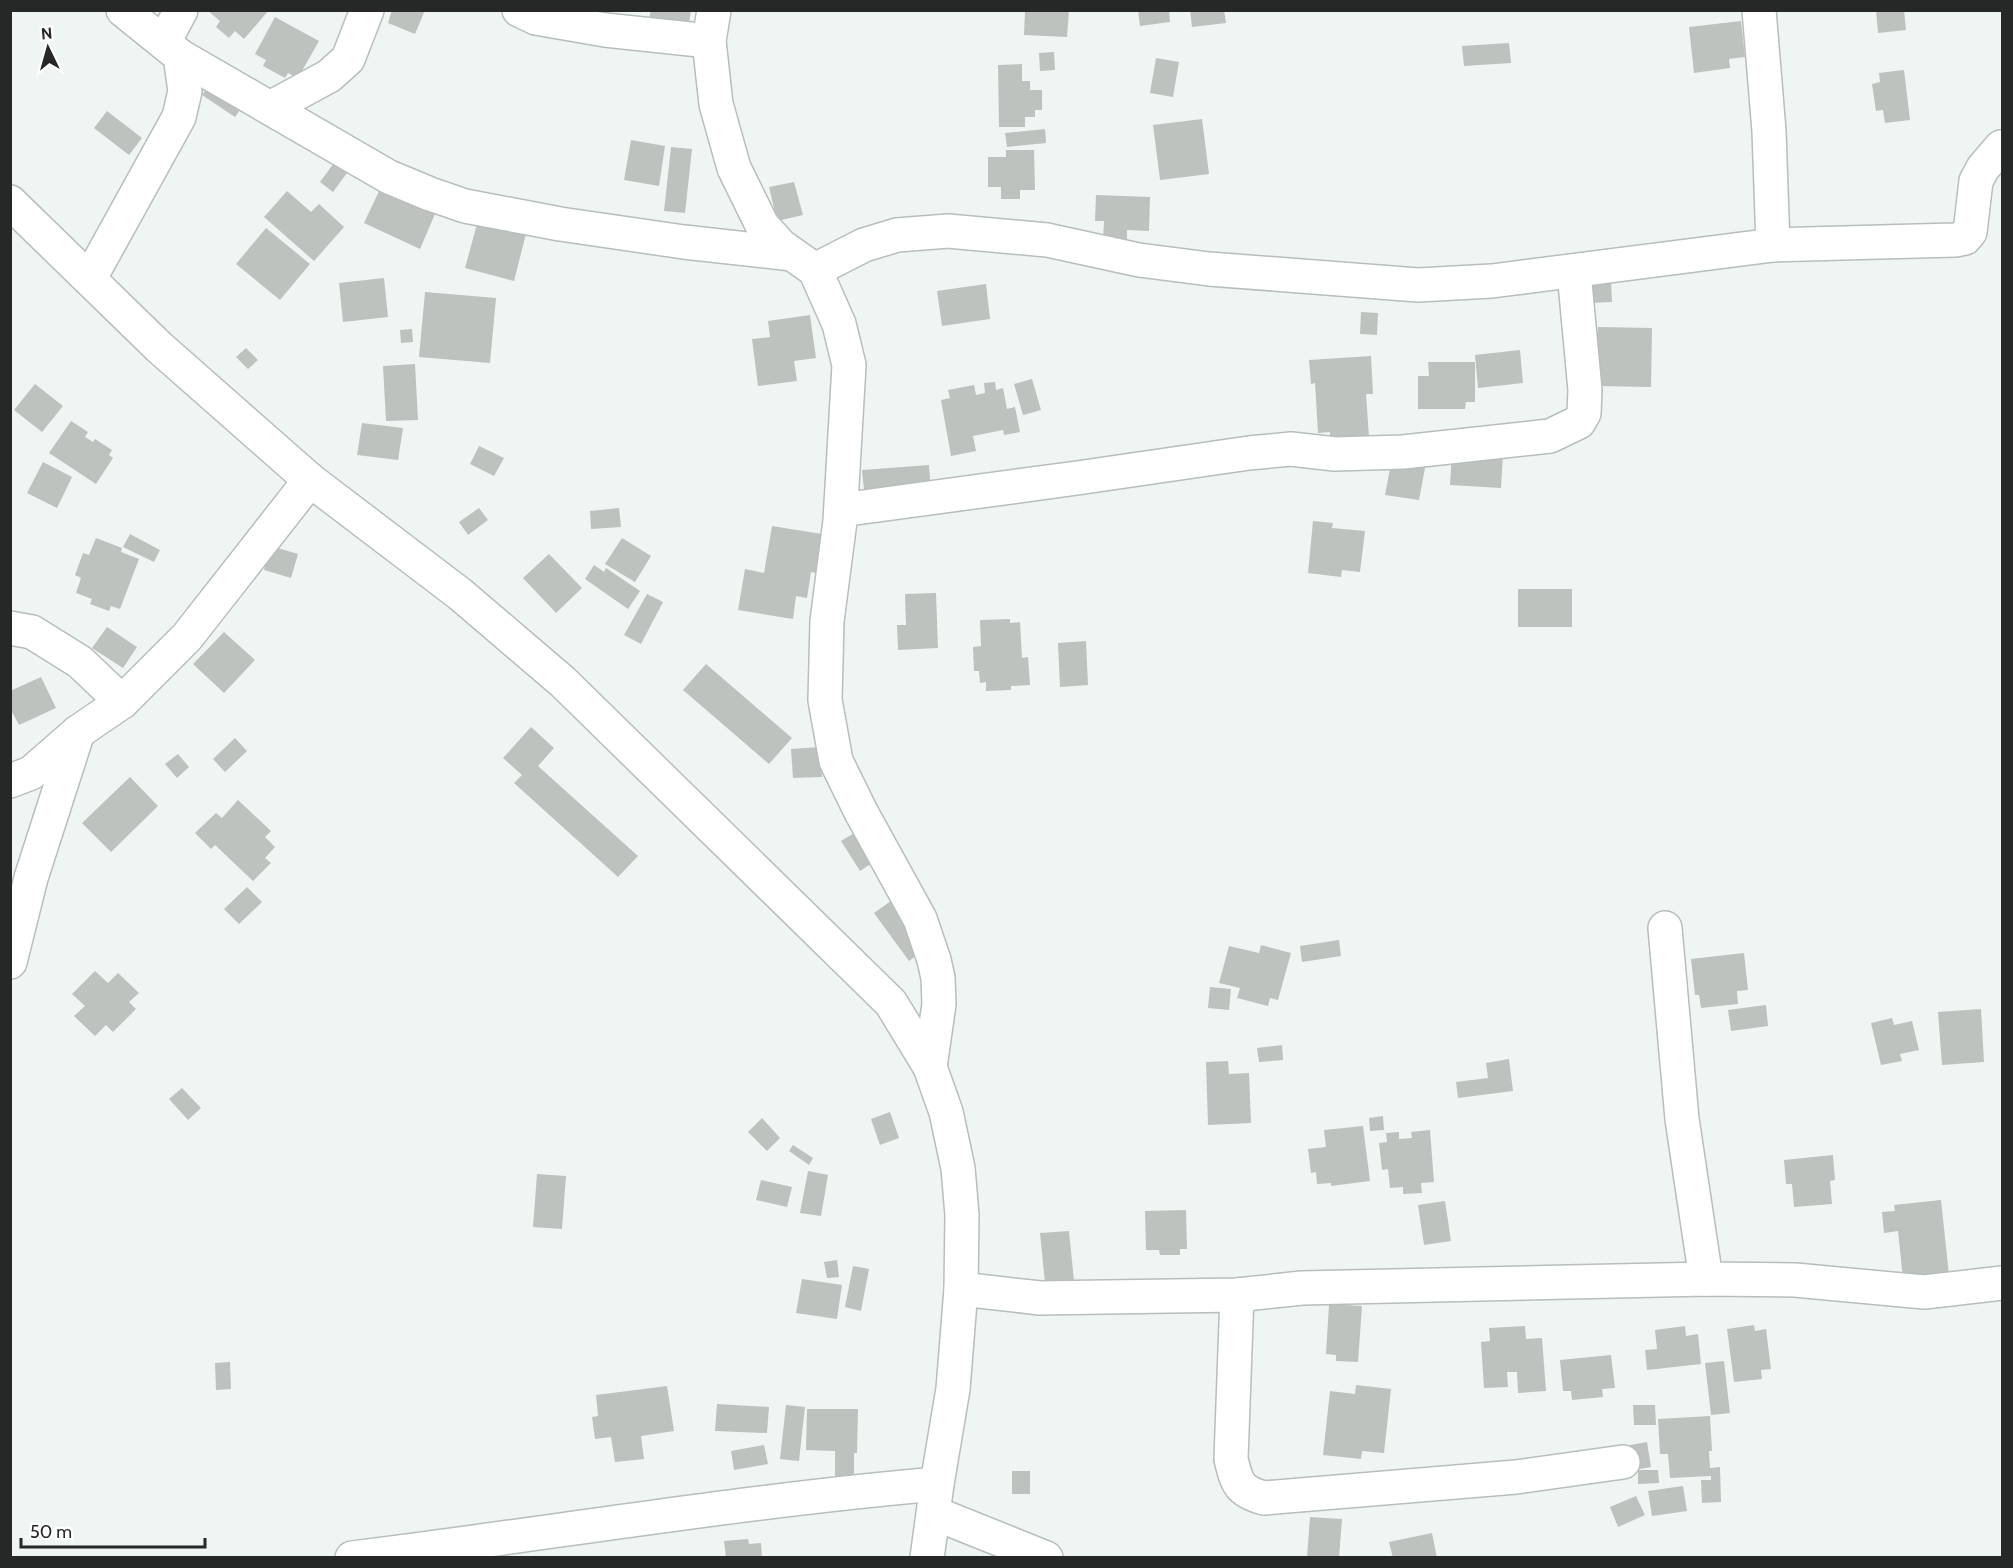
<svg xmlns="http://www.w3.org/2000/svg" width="2013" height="1568" font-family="Cabin,sans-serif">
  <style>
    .building { fill: #bec2be }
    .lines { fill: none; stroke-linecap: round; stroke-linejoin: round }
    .minor-casing { stroke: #b7bebc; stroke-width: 36 }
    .minor { stroke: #fff; stroke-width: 33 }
  </style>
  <rect width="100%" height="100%" fill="#eef5f3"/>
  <!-- building -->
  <g class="building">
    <polygon points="207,10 269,10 244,39 235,31 229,38 216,27 220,21"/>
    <polygon points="392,10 425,10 415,34 388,23"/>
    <polygon points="651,10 691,10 689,24 649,19"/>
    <polygon points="1025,10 1069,10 1067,37 1024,35"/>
    <polygon points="1138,10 1169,10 1170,22 1140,26"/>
    <polygon points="1190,10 1224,10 1226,23 1192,27"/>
    <polygon points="1876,10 1904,10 1906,30 1878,33"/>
    <polygon points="275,17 319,41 298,78 288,73 285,78 263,66 266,60 255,54"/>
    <polygon points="1741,21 1745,57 1729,59 1730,68 1694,73 1689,27"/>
    <polygon points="1509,43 1511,63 1464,66 1462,46"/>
    <polygon points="1054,52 1055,70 1040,71 1039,53"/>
    <polygon points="1156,58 1179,62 1173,97 1150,93"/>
    <polygon points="1022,64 1022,81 1030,81 1030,90 1042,90 1042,110 1035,110 1035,117 1025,117 1025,127 999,127 998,65"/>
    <polygon points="1904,70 1910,120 1885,123 1883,110 1876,111 1872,84 1880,82 1879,73"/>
    <polygon points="215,77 248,99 235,117 202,95"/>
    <polygon points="107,111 142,138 129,155 94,128"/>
    <polygon points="1202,119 1209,174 1160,180 1153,125"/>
    <polygon points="1045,129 1046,143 1007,147 1005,133"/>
    <polygon points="631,140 665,146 659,186 624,180"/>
    <polygon points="671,147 692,149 685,213 664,211"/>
    <polygon points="1006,150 1034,150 1035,190 1020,190 1020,199 1001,199 1001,187 988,187 988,157 1006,157"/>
    <polygon points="334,163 347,173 333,192 320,182"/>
    <polygon points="794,182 803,215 777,221 769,187"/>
    <polygon points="380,189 435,214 420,249 364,223"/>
    <polygon points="287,191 311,212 319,204 344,227 314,261 264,217"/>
    <polygon points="1096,195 1150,197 1149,231 1127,230 1127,242 1103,241 1104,221 1095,221"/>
    <polygon points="479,217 527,230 514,281 465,268"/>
    <polygon points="266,228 310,264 280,300 236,264"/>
    <polygon points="384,278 388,317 343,322 339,283"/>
    <polygon points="1611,281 1612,302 1590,303 1589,282"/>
    <polygon points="986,284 990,319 942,326 937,291"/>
    <polygon points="425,292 496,298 490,363 419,357"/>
    <polygon points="1361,312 1378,313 1377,335 1360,334"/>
    <polygon points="810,315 816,358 794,361 797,381 758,386 752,339 770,337 768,321"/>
    <polygon points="1598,327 1652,328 1651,387 1597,386"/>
    <polygon points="412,329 413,342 401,343 400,330"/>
    <polygon points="246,348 258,360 248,369 236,357"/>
    <polygon points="1520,350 1523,383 1478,388 1475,355"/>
    <polygon points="1371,356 1373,394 1366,394 1369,437 1330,439 1330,432 1318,433 1315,383 1311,384 1309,360"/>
    <polygon points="1428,362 1475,362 1475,402 1466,402 1465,409 1418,409 1418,376 1429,376"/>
    <polygon points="415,364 418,420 386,421 383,366"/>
    <polygon points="1032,379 1041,410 1023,415 1014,384"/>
    <polygon points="995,382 996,390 1003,388 1007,409 1015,407 1020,432 1004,435 1003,430 973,436 976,451 951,456 941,400 950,398 948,390 974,385 976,395 985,393 984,383"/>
    <polygon points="35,384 63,406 42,432 14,410"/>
    <polygon points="71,421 88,432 85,437 93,442 95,439 112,450 109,455 113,458 96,484 49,453"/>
    <polygon points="362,423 403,428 398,460 357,455"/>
    <polygon points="479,446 504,458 494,476 470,464"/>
    <polygon points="1452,452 1503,454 1501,488 1450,485"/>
    <polygon points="43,462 72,477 57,508 27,493"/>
    <polygon points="1391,463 1425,468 1419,500 1385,495"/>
    <polygon points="929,465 931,495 865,500 862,470"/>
    <polygon points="479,508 488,520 468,535 459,522"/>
    <polygon points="619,508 621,527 591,529 590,511"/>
    <polygon points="1313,521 1333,523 1332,528 1365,531 1360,572 1342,570 1341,577 1308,573"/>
    <polygon points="772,526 828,535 821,574 811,572 807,598 796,596 793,619 738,610 745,569 764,573"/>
    <polygon points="130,534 160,550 154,562 123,547"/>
    <polygon points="96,538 122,548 121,552 139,559 120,609 111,606 109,611 90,604 92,599 76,593 81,578 75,575 83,553 89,555"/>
    <polygon points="622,538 651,556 635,582 605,564"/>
    <polygon points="271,546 298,554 291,578 264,570"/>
    <polygon points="549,554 582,588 556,613 523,578"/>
    <polygon points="594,565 604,572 606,568 640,591 628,609 585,579"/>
    <rect x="1518" y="589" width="54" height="38"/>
    <polygon points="936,593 938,648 898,650 897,625 906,625 905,594"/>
    <polygon points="647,594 663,602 641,644 624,635"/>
    <polygon points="1010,619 1010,623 1020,622 1022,658 1028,657 1030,685 1011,686 1011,690 986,691 986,682 980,683 979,671 974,671 973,647 981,646 980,620"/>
    <polygon points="107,627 137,647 123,668 92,648"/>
    <polygon points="224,632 255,660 224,693 193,664"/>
    <polygon points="1086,641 1088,685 1060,687 1058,643"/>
    <polygon points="706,664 792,738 769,764 683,690"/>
    <polygon points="41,677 56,708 19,725 10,708 10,691"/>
    <polygon points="531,727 554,748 538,766 638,856 618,877 514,783 522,775 503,758"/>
    <polygon points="235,738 247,751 225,772 213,759"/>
    <polygon points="820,747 822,777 793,778 791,749"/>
    <polygon points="178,754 189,767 177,778 165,764"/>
    <polygon points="130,777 158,806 111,852 82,823"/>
    <polygon points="238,800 271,831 265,837 275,847 265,858 271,863 253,881 215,845 211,849 195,833 216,813 222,818"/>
    <polygon points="861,829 880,858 860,871 841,841"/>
    <polygon points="247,887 262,902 239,924 224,909"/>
    <polygon points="898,896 933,943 909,961 874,913"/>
    <polygon points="1339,940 1341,956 1302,962 1300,946"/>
    <polygon points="1261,945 1291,953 1278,1000 1270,998 1268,1006 1237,998 1240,988 1219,983 1229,946 1259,953"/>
    <polygon points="1744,953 1748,990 1737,991 1738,1004 1701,1008 1699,995 1695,995 1691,959"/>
    <polygon points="95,971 108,983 118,973 139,993 129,1002 136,1009 113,1032 106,1025 95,1036 74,1016 85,1006 72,994"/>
    <polygon points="1210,987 1231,989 1229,1010 1208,1008"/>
    <polygon points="1766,1005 1768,1026 1731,1031 1728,1010"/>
    <polygon points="1981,1009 1984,1062 1942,1065 1938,1012"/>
    <polygon points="1892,1018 1894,1025 1912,1021 1919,1050 1900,1054 1902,1061 1881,1065 1871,1023"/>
    <polygon points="1282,1045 1283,1060 1259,1062 1257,1048"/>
    <polygon points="1509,1059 1513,1091 1458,1098 1456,1082 1488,1078 1486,1063"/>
    <polygon points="1228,1061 1229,1074 1249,1073 1251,1123 1208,1125 1206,1062"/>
    <polygon points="182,1088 201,1108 188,1120 169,1099"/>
    <polygon points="890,1112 899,1138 880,1145 871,1119"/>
    <polygon points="1383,1116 1384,1130 1370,1131 1369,1118"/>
    <polygon points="762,1118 780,1138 767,1151 748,1132"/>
    <polygon points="1363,1126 1370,1181 1331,1186 1331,1183 1317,1184 1316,1172 1311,1173 1308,1149 1326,1147 1324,1130"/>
    <polygon points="1430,1130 1434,1182 1421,1183 1422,1193 1403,1194 1403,1187 1390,1188 1388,1169 1382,1170 1379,1143 1387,1142 1386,1133 1399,1132 1399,1139 1412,1138 1411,1132"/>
    <polygon points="793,1145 813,1158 809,1165 789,1151"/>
    <polygon points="1833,1155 1835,1180 1830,1181 1832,1204 1794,1207 1792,1184 1786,1184 1784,1160"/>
    <polygon points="808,1171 828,1175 821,1216 800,1213"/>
    <polygon points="537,1174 566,1176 562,1229 533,1227"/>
    <polygon points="761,1180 792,1187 787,1207 756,1200"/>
    <polygon points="1941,1200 1949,1275 1903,1279 1898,1231 1884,1233 1882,1212 1895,1211 1894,1205"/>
    <polygon points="1445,1201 1451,1241 1424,1245 1418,1205"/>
    <polygon points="1186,1210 1187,1249 1180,1249 1180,1255 1160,1255 1159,1250 1146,1250 1145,1211"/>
    <polygon points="1069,1231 1074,1281 1045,1283 1040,1233"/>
    <polygon points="837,1260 839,1277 827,1278 824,1262"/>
    <polygon points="853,1266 869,1269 861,1311 845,1307"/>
    <polygon points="802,1279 842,1285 837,1319 796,1313"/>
    <polygon points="1329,1304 1362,1306 1358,1362 1336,1361 1336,1355 1326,1354"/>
    <polygon points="1754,1325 1755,1331 1766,1329 1771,1369 1761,1370 1762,1379 1734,1382 1727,1329"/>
    <polygon points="1525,1326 1526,1339 1542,1338 1546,1391 1518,1393 1517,1372 1507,1372 1508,1387 1484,1388 1481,1342 1490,1341 1489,1328"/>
    <polygon points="1685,1326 1686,1336 1698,1334 1701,1364 1647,1370 1645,1350 1657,1349 1655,1330"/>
    <polygon points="1611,1355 1615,1388 1602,1389 1603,1397 1572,1400 1571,1391 1563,1391 1560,1360"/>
    <polygon points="1724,1361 1730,1413 1711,1415 1705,1363"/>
    <polygon points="230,1362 231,1389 216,1390 215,1363"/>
    <polygon points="1356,1385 1391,1389 1384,1453 1362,1451 1361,1459 1323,1455 1330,1391 1355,1394"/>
    <polygon points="667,1386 674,1431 641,1436 644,1459 615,1462 611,1437 595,1439 592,1417 598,1416 596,1395"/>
    <polygon points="717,1404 769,1407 767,1433 715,1431"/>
    <polygon points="786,1405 805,1407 799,1461 780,1459"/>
    <polygon points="1633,1405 1655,1405 1656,1425 1634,1425"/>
    <polygon points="807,1409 858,1409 857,1453 854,1453 854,1484 835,1483 835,1451 806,1450"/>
    <polygon points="1710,1416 1712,1451 1709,1451 1710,1468 1720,1467 1721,1502 1702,1503 1701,1480 1711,1480 1711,1476 1670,1478 1668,1454 1660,1454 1658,1419"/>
    <polygon points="1647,1442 1651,1467 1634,1470 1630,1445"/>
    <polygon points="764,1445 768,1464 734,1470 731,1451"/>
    <polygon points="1638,1470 1658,1470 1659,1483 1638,1484"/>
    <rect x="1012" y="1471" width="18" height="23"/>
    <polygon points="1683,1486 1687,1511 1652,1516 1648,1491"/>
    <polygon points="1636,1496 1645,1515 1618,1527 1610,1507"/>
    <polygon points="1310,1517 1342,1519 1339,1558 1307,1557"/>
    <polygon points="1432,1533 1437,1558 1393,1558 1389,1542"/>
    <polygon points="748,1539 749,1544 761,1543 762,1558 726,1558 724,1541"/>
  </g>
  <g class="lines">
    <defs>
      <g id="minor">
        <polyline points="519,10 536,18 605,30 709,41"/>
        <polyline points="714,10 709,41 716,104 734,168 762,225 781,246 815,270 839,324 849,365 840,521 827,621 825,700 836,761 861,812 920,919 934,960 938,978 939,1004 930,1067"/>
        <polyline points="1759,10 1769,131 1773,245"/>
        <polyline points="164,42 181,10"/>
        <polyline points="180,56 389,177 430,194 465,206 560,224 684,242 792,254"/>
        <polyline points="270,108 329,76 348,59 367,10"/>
        <polyline points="10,202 159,347 310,480 460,594 563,682 891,1003 930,1067 946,1112 958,1168 962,1215 961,1289 953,1389 937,1484 927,1558"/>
        <polyline points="815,270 864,245 897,235 948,231 1047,240 1139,260 1209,269 1418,285 1492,281 1773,245 1955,240 1965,238 1970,232 1976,181 1983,168 2001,147"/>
        <polyline points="90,278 179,117 185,91 180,56 123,10"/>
        <polyline points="841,510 1077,478 1249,453 1291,449 1335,454 1403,452 1550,436 1579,422 1584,413 1585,390 1574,272"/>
        <polyline points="10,628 32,632 80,662 122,702"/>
        <polyline points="10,781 31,773 78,732 122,702 187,637 310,480"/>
        <polyline points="1665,928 1682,1119 1706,1279"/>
        <polyline points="10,962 31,878 78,732"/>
        <polyline points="961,1289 1040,1298 1237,1295 1302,1288 1706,1279 1795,1280 1924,1292 2002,1283"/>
        <path d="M 1237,1295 L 1231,1459 C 1237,1484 1239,1491 1264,1498 L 1516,1477 L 1623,1462"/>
        <polyline points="934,1513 1046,1558"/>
        <path d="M 352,1558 C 547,1534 741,1501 937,1484"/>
      </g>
    </defs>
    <!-- minor casing -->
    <use href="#minor" class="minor-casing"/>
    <!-- minor -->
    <use href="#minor" class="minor"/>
  </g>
  <!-- border -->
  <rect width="2013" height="1568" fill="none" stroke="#252827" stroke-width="24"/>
  <!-- north arrow -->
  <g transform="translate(48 48) rotate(355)" stroke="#ffffff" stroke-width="4.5" paint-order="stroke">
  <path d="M0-4.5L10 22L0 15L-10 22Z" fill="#252827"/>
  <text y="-9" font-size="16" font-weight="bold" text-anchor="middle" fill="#252827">N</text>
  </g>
  <!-- scale -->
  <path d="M21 1538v9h184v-9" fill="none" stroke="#252827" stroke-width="3"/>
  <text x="30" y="1538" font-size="18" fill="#252827" stroke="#ffffff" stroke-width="4.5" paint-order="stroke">50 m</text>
</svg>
